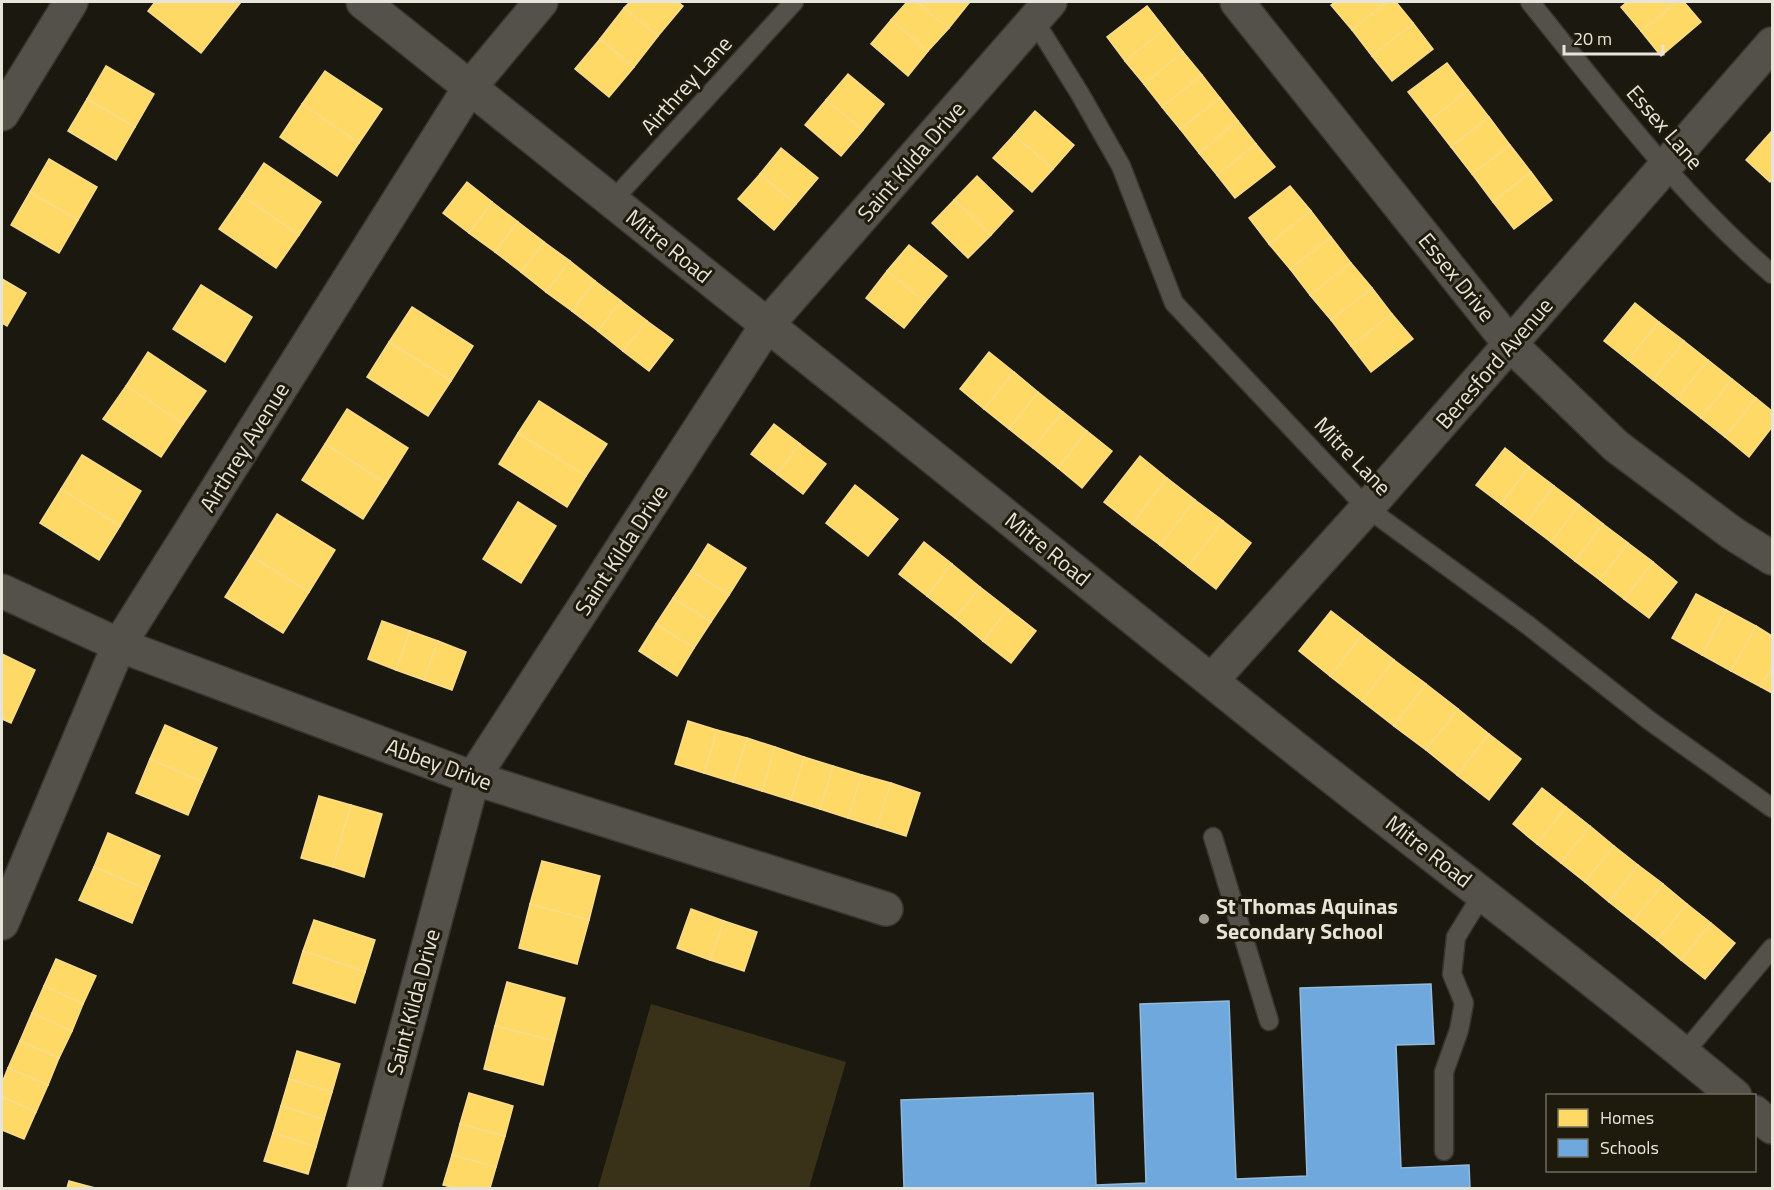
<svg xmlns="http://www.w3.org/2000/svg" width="1774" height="1190" font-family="'Titillium Web',sans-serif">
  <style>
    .green { fill: #393218 }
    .homes { fill: #ffd966; stroke: #f8dc89; stroke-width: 1.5 }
    .schools { fill: #6fa8dc; stroke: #93badb; stroke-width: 1.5 }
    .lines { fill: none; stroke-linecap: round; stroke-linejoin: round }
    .lane-casing { stroke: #36352f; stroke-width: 21 }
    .street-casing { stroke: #36352f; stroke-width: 36 }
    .lane { stroke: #54514b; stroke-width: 18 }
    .street { stroke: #54514b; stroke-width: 33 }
    .poi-dot { fill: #a09d93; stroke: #1f1b0c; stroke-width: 2 }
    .labels { text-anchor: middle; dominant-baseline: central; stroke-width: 6; stroke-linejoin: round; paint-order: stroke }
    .street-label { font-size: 22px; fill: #e7e4da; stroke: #1f1b0c }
    .poi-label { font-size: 22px; font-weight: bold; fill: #e7e4da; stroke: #1f1b0c; text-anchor: start }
  </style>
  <rect width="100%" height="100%" fill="#1b1810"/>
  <!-- green -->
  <polygon class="green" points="651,1004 846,1062 809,1188 598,1188"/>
  <!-- homes -->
  <g class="homes">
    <polygon points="155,2 241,2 201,53 148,11"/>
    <polygon points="630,2 678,2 683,6 658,36 624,8"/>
    <polygon points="907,2 917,2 949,28 928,51 891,20"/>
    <polygon points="917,2 967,2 969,3 949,28"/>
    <polygon points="1335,2 1387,2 1352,30 1331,5"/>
    <polygon points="1387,2 1396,2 1413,23 1372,56 1352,30"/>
    <polygon points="1627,2 1677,2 1641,31 1621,7"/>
    <polygon points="1677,2 1684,2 1701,22 1661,56 1641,31"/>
    <polygon points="1147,6 1165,29 1125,61 1107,37"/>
    <polygon points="624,8 658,36 634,67 600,39"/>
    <polygon points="891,20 928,51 908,76 871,44"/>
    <polygon points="1413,23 1433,49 1392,81 1372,56"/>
    <polygon points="1165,29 1183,52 1144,84 1125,61"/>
    <polygon points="600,39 634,67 609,97 575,69"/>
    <polygon points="1183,52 1202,75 1162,107 1144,84"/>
    <polygon points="1447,63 1468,90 1430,120 1408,92"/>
    <polygon points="106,66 154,94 135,127 87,99"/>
    <polygon points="325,71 382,109 359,143 302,104"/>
    <polygon points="848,74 884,104 863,130 826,100"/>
    <polygon points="1202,75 1220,98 1180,129 1162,107"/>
    <polygon points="1468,90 1489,117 1451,147 1430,120"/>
    <polygon points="1220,98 1238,121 1199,153 1180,129"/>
    <polygon points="87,99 135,127 116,160 68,131"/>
    <polygon points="826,100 863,130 841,156 805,125"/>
    <polygon points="302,104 359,143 337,176 280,137"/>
    <polygon points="1035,111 1074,145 1053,169 1014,135"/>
    <polygon points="1489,117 1510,145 1472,174 1451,147"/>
    <polygon points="1238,121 1256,144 1217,175 1199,153"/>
    <polygon points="1772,131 1772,180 1770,182 1746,160"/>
    <polygon points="1014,135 1053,169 1032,192 993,158"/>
    <polygon points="1256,144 1275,167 1235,198 1217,175"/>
    <polygon points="1510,145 1531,172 1493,202 1472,174"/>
    <polygon points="781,148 818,178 796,204 760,174"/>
    <polygon points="49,159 97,187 78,220 30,192"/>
    <polygon points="264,163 321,202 299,235 242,196"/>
    <polygon points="1531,172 1552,200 1514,229 1493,202"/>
    <polygon points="760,174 796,204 774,230 738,199"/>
    <polygon points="977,176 1013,211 991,235 954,200"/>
    <polygon points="467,182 492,202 469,233 443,213"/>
    <polygon points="1290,186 1311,211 1269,244 1249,218"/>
    <polygon points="30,192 78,220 59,253 11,225"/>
    <polygon points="242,196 299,235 276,268 219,229"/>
    <polygon points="954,200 991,235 968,258 932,223"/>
    <polygon points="492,202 518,222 495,252 469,233"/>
    <polygon points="1311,211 1331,237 1290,269 1269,244"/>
    <polygon points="518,222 544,242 521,272 495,252"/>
    <polygon points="1331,237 1351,263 1310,295 1290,269"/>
    <polygon points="544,242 570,261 546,292 521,272"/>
    <polygon points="909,245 947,276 925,302 887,271"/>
    <polygon points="570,261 595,281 572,311 546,292"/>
    <polygon points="1351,263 1372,288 1331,320 1310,295"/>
    <polygon points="887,271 925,302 904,328 866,298"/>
    <polygon points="2,279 26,293 7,326 2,323"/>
    <polygon points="595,281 621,301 598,331 572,311"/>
    <polygon points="201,285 252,317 225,362 173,329"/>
    <polygon points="1372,288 1392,314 1351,346 1331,320"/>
    <polygon points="621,301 647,321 623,351 598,331"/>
    <polygon points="1635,303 1659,322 1628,360 1604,341"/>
    <polygon points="412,307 473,346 451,381 389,342"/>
    <polygon points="1392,314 1413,339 1371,372 1351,346"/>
    <polygon points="647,321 673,340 649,371 623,351"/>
    <polygon points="1659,322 1684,341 1653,380 1628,360"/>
    <polygon points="1684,341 1708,360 1677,399 1653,380"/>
    <polygon points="389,342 451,381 428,416 367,377"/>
    <polygon points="148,352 206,391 183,424 126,386"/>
    <polygon points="989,352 1014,372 984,409 960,389"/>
    <polygon points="1708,360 1732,379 1701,418 1677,399"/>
    <polygon points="1014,372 1038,392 1009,429 984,409"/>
    <polygon points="1732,379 1756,398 1725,437 1701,418"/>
    <polygon points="126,386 183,424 161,457 103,419"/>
    <polygon points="1038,392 1063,412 1033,448 1009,429"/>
    <polygon points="1756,398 1772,411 1772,427 1749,457 1725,437"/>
    <polygon points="539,401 607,444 586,476 518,433"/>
    <polygon points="347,409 408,448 386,483 325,444"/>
    <polygon points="1063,412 1087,431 1058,468 1033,448"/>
    <polygon points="774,424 800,444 777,474 751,454"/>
    <polygon points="1087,431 1112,451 1082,488 1058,468"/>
    <polygon points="518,433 586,476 567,507 499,464"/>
    <polygon points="325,444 386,483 363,519 302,480"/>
    <polygon points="800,444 826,464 803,494 777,474"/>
    <polygon points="1505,448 1529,467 1501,504 1476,485"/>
    <polygon points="82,455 141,491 120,526 61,489"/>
    <polygon points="1140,456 1167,478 1132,524 1104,502"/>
    <polygon points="1529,467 1554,486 1526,523 1501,504"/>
    <polygon points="1167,478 1195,500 1160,545 1132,524"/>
    <polygon points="855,485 898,519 868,556 826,523"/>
    <polygon points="1554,486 1579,505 1551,542 1526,523"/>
    <polygon points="61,489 120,526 99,560 40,523"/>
    <polygon points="1195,500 1223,521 1188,567 1160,545"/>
    <polygon points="518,502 556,526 521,583 483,559"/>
    <polygon points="1579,505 1603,524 1575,561 1551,542"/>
    <polygon points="277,514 335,550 309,592 251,556"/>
    <polygon points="1223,521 1251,543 1216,589 1188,567"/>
    <polygon points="1603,524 1628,543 1600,580 1575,561"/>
    <polygon points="924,542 952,564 927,596 899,574"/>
    <polygon points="1628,543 1653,562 1624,599 1600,580"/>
    <polygon points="708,544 746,568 729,595 691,571"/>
    <polygon points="251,556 309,592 283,633 225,597"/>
    <polygon points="1653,562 1677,582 1649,618 1624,599"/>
    <polygon points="952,564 980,587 955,618 927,596"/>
    <polygon points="691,571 729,595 711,622 673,598"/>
    <polygon points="980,587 1008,609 983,641 955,618"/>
    <polygon points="1696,594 1726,610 1702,655 1672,638"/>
    <polygon points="673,598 711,622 694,648 656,624"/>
    <polygon points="1008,609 1036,631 1011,663 983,641"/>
    <polygon points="1726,610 1756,626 1731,671 1702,655"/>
    <polygon points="1331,611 1362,635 1330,676 1299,651"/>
    <polygon points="382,621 410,631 396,670 368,659"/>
    <polygon points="656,624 694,648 677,676 639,651"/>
    <polygon points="1756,626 1772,636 1772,666 1761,687 1731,671"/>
    <polygon points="410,631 438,641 424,680 396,670"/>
    <polygon points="1362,635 1394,660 1362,701 1330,676"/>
    <polygon points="438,641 466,652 452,690 424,680"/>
    <polygon points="2,654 35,670 11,723 2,719"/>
    <polygon points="1394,660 1426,684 1394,726 1362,701"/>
    <polygon points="1772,666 1772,693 1761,687"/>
    <polygon points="1426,684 1458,709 1426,750 1394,726"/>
    <polygon points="1458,709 1489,734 1457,775 1426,750"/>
    <polygon points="688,721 717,730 704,773 675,764"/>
    <polygon points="165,725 217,748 202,782 150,759"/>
    <polygon points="717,730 747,738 733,782 704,773"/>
    <polygon points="1489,734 1521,759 1489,800 1457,775"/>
    <polygon points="747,738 775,747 762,791 733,782"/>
    <polygon points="775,747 804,757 791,800 762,791"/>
    <polygon points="804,757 833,766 820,809 791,800"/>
    <polygon points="150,759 202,782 188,815 136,793"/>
    <polygon points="833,766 862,775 848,818 820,809"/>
    <polygon points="862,775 891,783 877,827 848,818"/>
    <polygon points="891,783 920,793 906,836 877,827"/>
    <polygon points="1542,788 1566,807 1537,844 1513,824"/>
    <polygon points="319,796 351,805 333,867 301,858"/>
    <polygon points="351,805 382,814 364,877 333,867"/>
    <polygon points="1566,807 1590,826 1561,863 1537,844"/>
    <polygon points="1590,826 1614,846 1585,882 1561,863"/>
    <polygon points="108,833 160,856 146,889 94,867"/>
    <polygon points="1614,846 1638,865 1609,902 1585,882"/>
    <polygon points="542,861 600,876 589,920 530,904"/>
    <polygon points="1638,865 1663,884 1633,921 1609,902"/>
    <polygon points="94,867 146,889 132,923 79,900"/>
    <polygon points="1663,884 1687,904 1657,940 1633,921"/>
    <polygon points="530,904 589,920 577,964 519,948"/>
    <polygon points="1687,904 1711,923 1681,960 1657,940"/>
    <polygon points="691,909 724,921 710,960 677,948"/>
    <polygon points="314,920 375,940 365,972 303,951"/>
    <polygon points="724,921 757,932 744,971 710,960"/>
    <polygon points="1711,923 1735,943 1705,979 1681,960"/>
    <polygon points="303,951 365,972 355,1003 293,983"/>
    <polygon points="56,959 96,976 83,1004 44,986"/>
    <polygon points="507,982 565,998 554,1041 495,1026"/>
    <polygon points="44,986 83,1004 72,1031 32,1013"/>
    <polygon points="32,1013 72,1031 59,1058 20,1041"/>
    <polygon points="495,1026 554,1041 543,1085 484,1069"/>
    <polygon points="20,1041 59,1058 48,1085 8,1068"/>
    <polygon points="297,1051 340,1064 332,1092 289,1079"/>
    <polygon points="8,1068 48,1085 36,1112 2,1097 2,1083"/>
    <polygon points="289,1079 332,1092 324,1119 281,1106"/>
    <polygon points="469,1093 513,1106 505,1136 460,1124"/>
    <polygon points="2,1097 36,1112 24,1139 2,1130"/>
    <polygon points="281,1106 324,1119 316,1147 273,1133"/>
    <polygon points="460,1124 505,1136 496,1167 452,1155"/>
    <polygon points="273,1133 316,1147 308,1174 264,1161"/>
    <polygon points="452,1155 496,1167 490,1188 455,1188 443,1185"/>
    <polygon points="69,1181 95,1188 67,1188"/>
  </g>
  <!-- schools -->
  <polygon class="schools" points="1431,984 1434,1044 1396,1045 1401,1168 1469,1165 1470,1188 904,1188 901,1100 1093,1093 1096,1185 1146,1183 1140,1004 1229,1001 1236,1179 1307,1176 1300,988"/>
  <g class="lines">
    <defs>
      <g id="lane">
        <path d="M 1530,2 C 1606,96 1680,195 1772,274"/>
        <polyline points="1034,20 1080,94 1121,166 1174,303 1367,508 1529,626 1650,721 1772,808"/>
        <polyline points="613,200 794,2"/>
        <polyline points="1213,837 1269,1021"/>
        <polyline points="1684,1053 1772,948"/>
        <polyline points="1444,1151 1444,1072 1459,1030 1464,1003 1452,974 1456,937 1483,893"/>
      </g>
      <g id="street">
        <path d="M 363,2 C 671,246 978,494 1285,740 C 1435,859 1588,973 1735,1096"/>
        <polyline points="1237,2 1510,344 1616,446 1732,533 1772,558"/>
        <polyline points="2,114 71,2"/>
        <polyline points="2,591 119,645 473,778 886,909"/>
        <polyline points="1212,680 1367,508 1772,44"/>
        <polyline points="2,923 119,645 470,87 541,2"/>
        <polyline points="1754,1112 1772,1127"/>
        <polyline points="364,1188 473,778 767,325 1050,2"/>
      </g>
    </defs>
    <!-- lane casing -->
    <use href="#lane" class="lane-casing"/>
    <!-- street casing -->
    <use href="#street" class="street-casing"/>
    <!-- lane -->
    <use href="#lane" class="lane"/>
    <!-- street -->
    <use href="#street" class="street"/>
  </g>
  <!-- markers -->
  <circle class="poi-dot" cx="1204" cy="919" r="6"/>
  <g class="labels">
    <!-- street labels -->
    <g class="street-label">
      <text transform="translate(686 85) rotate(-48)">Airthrey Lane</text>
      <text transform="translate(1665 127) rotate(49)">Essex Lane</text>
      <text transform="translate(911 161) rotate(-49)">Saint Kilda Drive</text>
      <text transform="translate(669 246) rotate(39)">Mitre Road</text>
      <text transform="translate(1457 277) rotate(51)">Essex Drive</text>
      <text transform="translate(1494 363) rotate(-49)">Beresford Avenue</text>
      <text transform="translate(244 447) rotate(-58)">Airthrey Avenue</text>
      <text transform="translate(1353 456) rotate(46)">Mitre Lane</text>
      <text transform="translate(1048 549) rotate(39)">Mitre Road</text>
      <text transform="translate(621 550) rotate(-57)">Saint Kilda Drive</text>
      <text transform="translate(439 764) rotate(20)">Abbey Drive</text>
      <text transform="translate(1429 851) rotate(38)">Mitre Road</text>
      <text transform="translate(413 1002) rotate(-75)">Saint Kilda Drive</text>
    </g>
    <!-- poi labels -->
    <g class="poi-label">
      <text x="1216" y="906">St Thomas Aquinas<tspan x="1216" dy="25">Secondary School</tspan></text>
    </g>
  </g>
  <!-- border -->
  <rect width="1774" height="1190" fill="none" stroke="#e7e4da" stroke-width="6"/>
  <!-- legend -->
  <rect x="1546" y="1094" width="210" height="78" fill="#1f1b0c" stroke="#6f6b5e" stroke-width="1.5"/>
  <rect x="1558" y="1109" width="30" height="18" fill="#ffd966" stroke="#6f6b5e" stroke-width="1.5"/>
  <text x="1600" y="1124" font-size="18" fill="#e7e4da">Homes</text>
  <rect x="1558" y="1139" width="30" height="18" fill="#6fa8dc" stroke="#6f6b5e" stroke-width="1.5"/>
  <text x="1600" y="1154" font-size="18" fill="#e7e4da">Schools</text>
  <!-- scale -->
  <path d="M1564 45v9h99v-9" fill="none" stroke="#e7e4da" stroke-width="3"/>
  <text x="1573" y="45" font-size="18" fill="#e7e4da" stroke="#1f1b0c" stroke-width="4.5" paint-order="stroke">20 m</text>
</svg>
